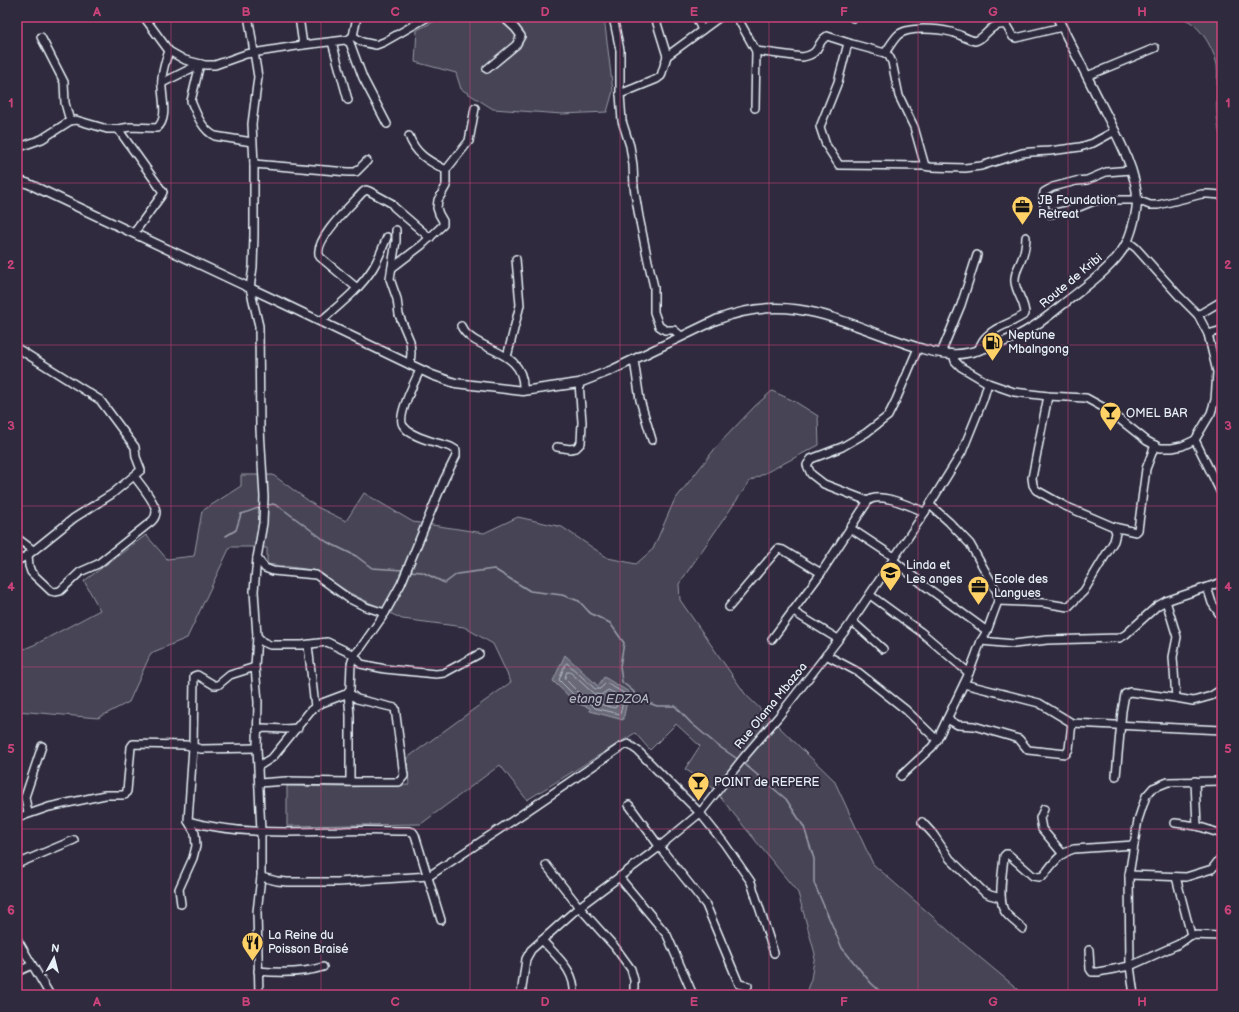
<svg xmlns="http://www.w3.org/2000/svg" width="1239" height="1012" font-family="'Balsamiq Sans',sans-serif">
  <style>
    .green { fill: #464455; stroke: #979aa6 }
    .water { fill: #696978; stroke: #9c9fab }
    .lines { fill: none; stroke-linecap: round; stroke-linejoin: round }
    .shore { stroke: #b5bbc5; stroke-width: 1 }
    .stream { stroke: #9c9fab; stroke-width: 1.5 }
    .minor-casing { stroke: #e8f1f8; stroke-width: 10 }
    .major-casing { stroke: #e8f1f8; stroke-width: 11 }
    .minor { stroke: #2f2a3d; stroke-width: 7 }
    .major { stroke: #2f2a3d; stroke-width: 8 }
    .grid { fill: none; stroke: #ca437a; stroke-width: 1; stroke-opacity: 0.55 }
    .labels { text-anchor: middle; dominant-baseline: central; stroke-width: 4; stroke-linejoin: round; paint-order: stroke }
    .poi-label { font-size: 12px; fill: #e8f1f8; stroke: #2f2a3d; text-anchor: start }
    .street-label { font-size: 12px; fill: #e8f1f8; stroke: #2f2a3d }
    .water-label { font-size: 13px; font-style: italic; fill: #afb4be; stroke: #2f2a3d }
    .neatline { fill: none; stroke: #ca437a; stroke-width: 1.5 }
    .grid-label { font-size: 13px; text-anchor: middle; font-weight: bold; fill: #ca437a }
  </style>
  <rect width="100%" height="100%" fill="#2f2a3d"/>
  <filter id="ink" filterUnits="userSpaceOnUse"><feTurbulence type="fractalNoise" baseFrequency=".025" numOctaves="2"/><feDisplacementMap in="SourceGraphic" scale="8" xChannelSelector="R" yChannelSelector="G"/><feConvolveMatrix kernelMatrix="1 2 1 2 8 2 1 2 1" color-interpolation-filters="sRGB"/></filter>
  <g filter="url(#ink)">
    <!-- green -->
    <g class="green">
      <polygon points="443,17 604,17 613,91 607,112 562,114 493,109 461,89 456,73 415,62 417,30"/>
      <path d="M 1157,17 L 1222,17 L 1222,144 C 1217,127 1216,107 1217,90 C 1217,82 1218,73 1217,65 C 1214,50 1200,24 1184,19 C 1176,17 1166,19 1157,17 Z"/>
      <polygon points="772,391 794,401 818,416 819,445 750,481 679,584 680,600 746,695 834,780 873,864 965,945 1025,995 805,995 811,979 815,954 798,893 712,787 685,769 700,746 676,724 650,750 635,733 527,800 500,765 421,824 287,826 287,786 344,787 409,785 407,758 511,682 493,644 464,627 402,619 350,593 313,570 267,564 267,548 253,547 230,547 187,638 151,653 129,702 98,718 17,711 17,652 36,644 100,610 84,581 146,535 167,559 194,556 202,511 241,486 241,475 273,475 317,507 346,521 364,493 413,522 484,533 518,517 562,527 608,558 636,564 653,549 674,501 717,446 755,406"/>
    </g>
    <!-- water -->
    <polygon class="water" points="565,655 598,686 604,677 629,692 623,720 590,711 590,708 576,703 553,681"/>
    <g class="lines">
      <!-- shore -->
      <g class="shore">
        <polygon points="567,663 595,689 600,689 606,683 624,693 625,695 620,714 595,708 591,704 578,699 559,680 565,665"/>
        <path d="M 567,672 L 570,672 L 594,694 L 601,695 L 608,690 C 619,695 620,695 616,707 L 615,708 L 599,704 L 593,699 L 581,695 L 565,679 Z"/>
      </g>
      <!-- stream -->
      <g class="stream">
        <polyline points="266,506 273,504 280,507 327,542 356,556 372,568 403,570"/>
        <path d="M 226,536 L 236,530 L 241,514 C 249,512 254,509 261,507"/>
        <polyline points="409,571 422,572 445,583 457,574 494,569 530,591 562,595 579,601 590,613 610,623 624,643 620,666 622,682 633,691 638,699 657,706 675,706 691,723 717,745 739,760"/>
        <polyline points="742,762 786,799 804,827 814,859 814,883 842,948 871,983 884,995"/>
      </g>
      <defs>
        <g id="minor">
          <polyline points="144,17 169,51 185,60 205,65 215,65 246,54 303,45 299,17"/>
          <polyline points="613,17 620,50 620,94 622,121 630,146 633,165 634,187 639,217 648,261 654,287 654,312 659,326 665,330 674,330 681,336"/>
          <polyline points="696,17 702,30"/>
          <polyline points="737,17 756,51 755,108"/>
          <polyline points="853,18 853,17"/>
          <polyline points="249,21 258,77 252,124 254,164 254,235 253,267 250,288 259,326 260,429 264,497 263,523 257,558 254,591 257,636 255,667 258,702 257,748 261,831 261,877 257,912 259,995"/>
          <polyline points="353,36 362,42 376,45 384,42 428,17"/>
          <polyline points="41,37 64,82 65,103 70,121"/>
          <polyline points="349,39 353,36 357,17"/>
          <polyline points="332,42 348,100"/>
          <polyline points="848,43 838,82 820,127 826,145 839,165 925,166"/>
          <polyline points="303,45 345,40 350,43 363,78 387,124"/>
          <path d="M 756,51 L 802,57 C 822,54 815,43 827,36 L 852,44 L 885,53 L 889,56 L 892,62 L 899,96 L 914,127 L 925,166 L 930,167 L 965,168 L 981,166 L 1022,153 L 1031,152 L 1050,151 L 1080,147 L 1093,143 L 1115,131"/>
          <path d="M 885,53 C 889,47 893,40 898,35 C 908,26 939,29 951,32 C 959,34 966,39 975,41 C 988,37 988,23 1006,25 L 1013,37 L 1016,38 L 1062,27"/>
          <polyline points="667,56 720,17"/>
          <path d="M 200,64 L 191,101 C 196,113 202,130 215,136 L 252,142"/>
          <polyline points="487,69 516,45 521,36 515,28 503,17"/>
          <polyline points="1087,76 1155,48"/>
          <polyline points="162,83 200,64"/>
          <polyline points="620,94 657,79 661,76 667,56 655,17"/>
          <polyline points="118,129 163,192 161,196 134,233"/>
          <path d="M 409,136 C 416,155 429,161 446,170"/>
          <path d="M 17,148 L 42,139 L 70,121 L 76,120 L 107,129 L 118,129 L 130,127 L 157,128 C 170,117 160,94 162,78 C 163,69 166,59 169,51"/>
          <polyline points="254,164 348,172 356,172 367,161"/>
          <polyline points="1131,170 1106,172 1087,180 1076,181 1053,187 1044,192 1043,198 1045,210 1050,214 1074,209 1094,201 1100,200 1137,200 1150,205 1158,205 1202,194 1208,194 1222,195"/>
          <polyline points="396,230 396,241 390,279 397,299 399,315 410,341 411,353 410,365"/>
          <polyline points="392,268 422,245 443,225 443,221 439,214 437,208 438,200 446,186 446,170 469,141 475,108"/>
          <path d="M 357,288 L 320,257 C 311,242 352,204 363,192 L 366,190 L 369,191 L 391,203 L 394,207 L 430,238"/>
          <polyline points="1198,315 1222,301"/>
          <path d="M 321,321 C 339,305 360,289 373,268 C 379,258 383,247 387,237"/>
          <path d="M 461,326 C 474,353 526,347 523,391"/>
          <polyline points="1208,334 1222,330"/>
          <polyline points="17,348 100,400 135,447 136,457 141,470 112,494 74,518 28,555 17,561"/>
          <path d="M 978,351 C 980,346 982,340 986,337 C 995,326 1014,323 1025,314 C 1025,302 1016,293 1015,282 C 1014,273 1018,269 1021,261 C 1024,255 1026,244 1026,237"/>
          <polyline points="941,353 961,305 977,255"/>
          <polyline points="953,354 955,361 961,367 988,383 1014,392 1048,396 1086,398 1108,410 1147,441 1160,448 1172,448 1182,446 1195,440 1211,413 1215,400 1217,372 1208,334 1198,315 1179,296 1136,248 1127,241"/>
          <polyline points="507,357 520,305 516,259"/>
          <polyline points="634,360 640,400 652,440"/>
          <polyline points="1195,440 1222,495"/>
          <polyline points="557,447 570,449 576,448 581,443 582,422 579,383"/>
          <polyline points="868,501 824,484 811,474 807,465 811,459 842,447 866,433 888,416 896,400 918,348"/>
          <polyline points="1114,527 1136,532 1138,530 1146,469 1155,445"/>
          <polyline points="850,528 894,557"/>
          <polyline points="17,538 33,550"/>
          <path d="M 28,555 L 29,566 L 31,572 L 35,576 L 51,591 L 55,592 L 60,591 L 80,572 L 98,564 L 152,521 C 154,519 156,516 156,512 C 156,503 140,484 134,476"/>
          <polyline points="257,558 265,568 273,571 316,575 348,598 366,607 385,613"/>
          <polyline points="893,560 925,586 987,631"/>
          <polyline points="1207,587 1212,603 1222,618"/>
          <polyline points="870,595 921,632 969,673"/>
          <polyline points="998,601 1044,603 1068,607 1084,591 1114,541 1116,533 1114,527 1065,506 1036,490 1033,485 1032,478 1048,396"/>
          <polyline points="1166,601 1177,637 1173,657 1176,698"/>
          <polyline points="729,607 778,549 783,550 821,573"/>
          <polyline points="792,611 838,639"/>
          <polyline points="852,621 883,649"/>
          <polyline points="257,636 263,642 270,645 302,645 327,642 354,655 361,664 385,669 436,674 444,673 479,654"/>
          <path d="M 772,639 L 821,573 L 868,501 C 880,491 911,507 925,512"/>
          <polyline points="981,641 1014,644 1047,640 1119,638 1125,635 1157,606 1166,601 1222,582"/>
          <polyline points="308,645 315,707"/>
          <polyline points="826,655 858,672 906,710 937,740"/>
          <polyline points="964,684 1039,703 1072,723"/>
          <polygon points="348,692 357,699 395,708 404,776 399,782 350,782 350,716"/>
          <polyline points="947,719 958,725 974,726 1019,739 1028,750 1066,754 1069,749 1072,723 1222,730"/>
          <polyline points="257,731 263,728 285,729 298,728"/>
          <path d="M 259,766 L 273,757 L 311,710 L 322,703 L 346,694 L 350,689 L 351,664 L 354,655 L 362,646 L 385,613 L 401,584 L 444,480 L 456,456 L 456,450 L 451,447 C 439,443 417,439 407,430 C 406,429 402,425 402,423 C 399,412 415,381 420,370"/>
          <polyline points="901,776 932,747 937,740 969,673 981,641 987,631 998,601 997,592 970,544 949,522 930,505"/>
          <polyline points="1116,776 1122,711 1125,694 1130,692 1176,698 1193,701 1211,696 1222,689"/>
          <polyline points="1195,781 1197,826"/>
          <polyline points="259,783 286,781 350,782"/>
          <polyline points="629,805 659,846 706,905 739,984 748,986"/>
          <polyline points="1044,809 1040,818 1042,829 1062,853"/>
          <polyline points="28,813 25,797 42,746"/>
          <polyline points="17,818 49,807 105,795 125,795 127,791 131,747 133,744 186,745 201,749 257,748"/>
          <path d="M 188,821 C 238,835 292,832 343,831 C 365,830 386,831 408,831 L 413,832 L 415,835 L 441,920"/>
          <polyline points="922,822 933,834 950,859 984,892 990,895 1001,898"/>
          <polyline points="1175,823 1197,826 1222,834"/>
          <polyline points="17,864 74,840"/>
          <polyline points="546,865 579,907 615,947 631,969 634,980 634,995"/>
          <polyline points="1129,875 1186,877 1212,869 1222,856"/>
          <polyline points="261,877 277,881 287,882 338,882 429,876 518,817 621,747 628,744 638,751 700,813 724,843 751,882 774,953"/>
          <polyline points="619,877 667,935 693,995"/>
          <polyline points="1176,877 1191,935"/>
          <polyline points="181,904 179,889 193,858 196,846 195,833 188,821 193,747 194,676 197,675 199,676 214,685 218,685 230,675 255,667"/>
          <path d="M 1023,929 C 1017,923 1009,918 1005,912 C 997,901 1003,870 1004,856 L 1006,854 L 1008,854 L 1033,876 L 1039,877 L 1043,876 C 1052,865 1059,853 1074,849 L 1134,845"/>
          <polyline points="17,939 50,995"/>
          <path d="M 542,940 C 557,957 576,971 574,995"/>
          <polyline points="1089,950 1090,969 1092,972 1098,972 1130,966 1179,944 1191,935 1222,936"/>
          <path d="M 258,971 C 279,973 304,973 323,967"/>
          <polyline points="17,972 32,965"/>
          <polyline points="521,995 526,959 531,950 579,907 654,851 700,813 744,757 779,716 848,627 925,512 962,452 983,400 988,383"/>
          <polyline points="1134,995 1130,966 1129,875 1138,820 1146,796 1153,788 1168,782 1222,781"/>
        </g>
        <path id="major" d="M 17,180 L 29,184 L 286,305 L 432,375 L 455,383 L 523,391 L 579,383 L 612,370 L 716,320 C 783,294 827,315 890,338 C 910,345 930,353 951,354 C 961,355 973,352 982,349 C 1015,340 1036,327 1062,305 C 1083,288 1115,267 1127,242 C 1132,231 1137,212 1137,201 C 1138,171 1113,128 1100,102 C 1086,74 1071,45 1057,17"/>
      </defs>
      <!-- minor casing -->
      <use href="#minor" class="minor-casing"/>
      <!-- major casing -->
      <use href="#major" class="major-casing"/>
      <!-- minor -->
      <use href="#minor" class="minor"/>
      <!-- major -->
      <use href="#major" class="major"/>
    </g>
  </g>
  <!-- grid -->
  <path class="grid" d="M 171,17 L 171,995M 321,17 L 321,995M 470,17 L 470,995M 620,17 L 620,995M 769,17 L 769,995M 918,17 L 918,995M 1068,17 L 1068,995M 17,183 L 1222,183M 17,345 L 1222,345M 17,506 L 1222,506M 17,667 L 1222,667M 17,829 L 1222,829"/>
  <!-- icons -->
  <defs>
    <symbol id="office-pin" viewBox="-11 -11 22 30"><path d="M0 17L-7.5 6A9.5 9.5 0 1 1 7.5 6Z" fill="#ffd166" stroke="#2f2a3d"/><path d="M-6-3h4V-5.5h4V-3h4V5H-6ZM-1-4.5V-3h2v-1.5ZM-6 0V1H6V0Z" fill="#111"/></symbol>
    <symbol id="fuel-pin" viewBox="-11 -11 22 30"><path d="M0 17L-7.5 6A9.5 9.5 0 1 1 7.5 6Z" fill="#ffd166" stroke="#2f2a3d"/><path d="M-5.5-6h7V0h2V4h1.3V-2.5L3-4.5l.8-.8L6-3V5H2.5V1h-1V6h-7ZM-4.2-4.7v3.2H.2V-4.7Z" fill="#111"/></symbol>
    <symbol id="bar-pin" viewBox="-11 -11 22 30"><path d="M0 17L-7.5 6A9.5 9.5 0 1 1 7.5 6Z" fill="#ffd166" stroke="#2f2a3d"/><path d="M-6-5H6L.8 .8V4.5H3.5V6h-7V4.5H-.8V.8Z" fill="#111"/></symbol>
    <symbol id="school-pin" viewBox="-11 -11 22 30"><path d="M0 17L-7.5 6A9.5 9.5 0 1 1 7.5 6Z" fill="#ffd166" stroke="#2f2a3d"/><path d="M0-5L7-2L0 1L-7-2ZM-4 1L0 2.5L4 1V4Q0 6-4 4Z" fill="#111"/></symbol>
    <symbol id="restaurant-pin" viewBox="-11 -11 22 30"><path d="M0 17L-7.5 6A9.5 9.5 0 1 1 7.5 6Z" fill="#ffd166" stroke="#2f2a3d"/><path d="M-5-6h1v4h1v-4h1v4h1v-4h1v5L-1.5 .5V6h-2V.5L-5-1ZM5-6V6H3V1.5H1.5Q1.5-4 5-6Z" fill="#111"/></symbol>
  </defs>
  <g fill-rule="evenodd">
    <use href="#office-pin" x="1010" y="194" width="25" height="34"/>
    <use href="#fuel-pin" x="980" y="330" width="25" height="34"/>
    <use href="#bar-pin" x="1098" y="400" width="25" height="34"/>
    <use href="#school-pin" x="878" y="560" width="25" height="34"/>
    <use href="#office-pin" x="966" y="574" width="25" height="34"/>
    <use href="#bar-pin" x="686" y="770" width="25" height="34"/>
    <use href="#restaurant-pin" x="240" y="930" width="25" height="34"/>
  </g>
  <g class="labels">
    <!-- poi labels -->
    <g class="poi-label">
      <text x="1038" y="200">JB Foundation<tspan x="1038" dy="14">Retreat</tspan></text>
      <text x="1008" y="335">Neptune<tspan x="1008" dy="14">Mbalngong</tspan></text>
      <text x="1126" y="413">OMEL BAR</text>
      <text x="906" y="565">Linda et<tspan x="906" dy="14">Les anges</tspan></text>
      <text x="994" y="579">Ecole des<tspan x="994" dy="14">Langues</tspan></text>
      <text x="714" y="782">POINT de REPERE</text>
      <text x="268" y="935">La Reine du<tspan x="268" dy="14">Poisson Braisé</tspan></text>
    </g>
    <!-- street labels -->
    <g class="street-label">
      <text transform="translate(1071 281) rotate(-40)">Route de Kribi</text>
      <text transform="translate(771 706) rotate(-51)">Rue Olama Mbazoa</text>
    </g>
    <!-- water labels -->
    <g class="water-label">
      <text x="609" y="699">etang EDZOA</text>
    </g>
  </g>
  <!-- margin -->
  <rect width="1239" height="1012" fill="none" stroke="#2f2a3d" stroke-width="44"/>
  <!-- north arrow -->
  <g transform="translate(54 958) rotate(7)" stroke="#2f2a3d" stroke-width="3" paint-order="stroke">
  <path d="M0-3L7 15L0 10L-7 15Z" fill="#e8f1f8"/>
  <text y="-6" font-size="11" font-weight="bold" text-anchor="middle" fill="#e8f1f8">N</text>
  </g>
  <rect x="22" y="22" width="1195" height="968" class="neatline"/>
  <g class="grid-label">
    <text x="97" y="16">A</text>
    <text x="246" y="16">B</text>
    <text x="395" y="16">C</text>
    <text x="545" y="16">D</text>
    <text x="694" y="16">E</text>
    <text x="844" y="16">F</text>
    <text x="993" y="16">G</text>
    <text x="1142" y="16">H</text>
    <text x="11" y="107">1</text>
    <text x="1228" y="107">1</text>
    <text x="11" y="269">2</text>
    <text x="1228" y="269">2</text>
    <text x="11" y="430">3</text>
    <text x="1228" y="430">3</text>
    <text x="11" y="591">4</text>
    <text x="1228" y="591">4</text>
    <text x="11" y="753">5</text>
    <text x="1228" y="753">5</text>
    <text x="11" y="914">6</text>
    <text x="1228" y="914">6</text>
    <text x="97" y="1006">A</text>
    <text x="246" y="1006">B</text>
    <text x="395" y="1006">C</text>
    <text x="545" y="1006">D</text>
    <text x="694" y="1006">E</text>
    <text x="844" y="1006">F</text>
    <text x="993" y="1006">G</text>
    <text x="1142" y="1006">H</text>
  </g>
</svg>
